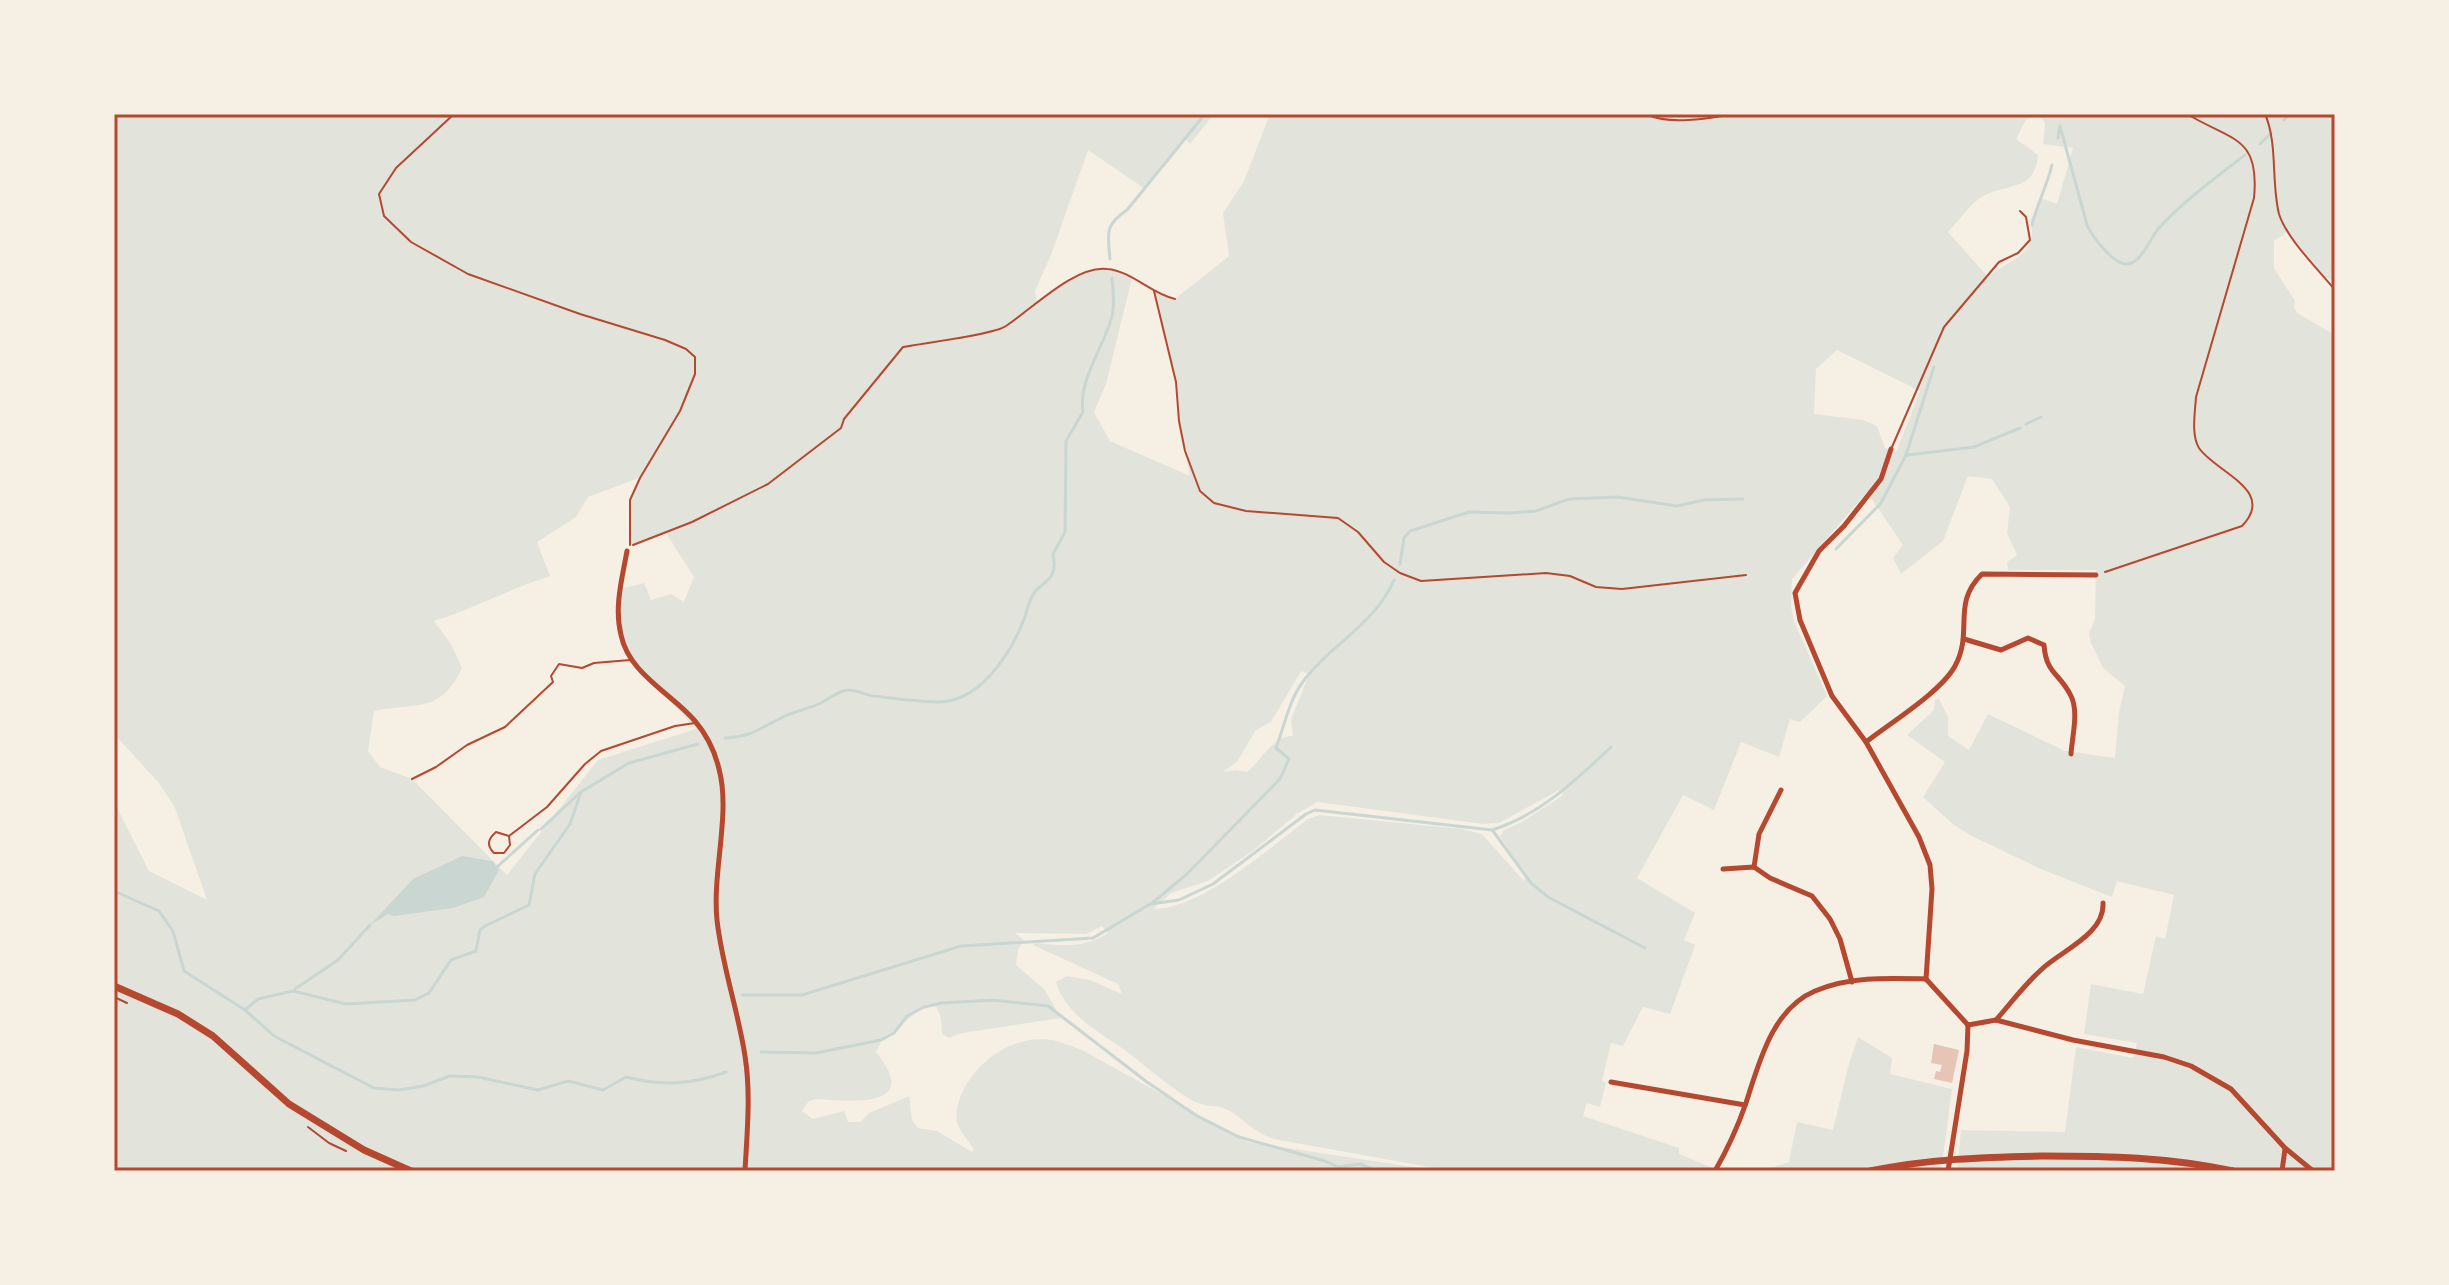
<svg xmlns="http://www.w3.org/2000/svg" width="2449" height="1285" font-family="'Times New Roman',serif">
  <style>
    .green { fill: #e2e4dc; fill-rule: evenodd }
    .water { fill: #c9d6d2 }
    .lines { fill: none; stroke-linecap: round; stroke-linejoin: round }
    .stream { stroke: #c9d6d2; stroke-width: 3 }
    .building { fill: #e6c5b7 }
    .path { stroke: #b5482f; stroke-width: 2 }
    .service { stroke: #b5482f; stroke-width: 2 }
    .minor { stroke: #b5482f; stroke-width: 5 }
    .secondary { stroke: #b5482f; stroke-width: 7 }
    .neatline { fill: none; stroke: #b5482f; stroke-width: 3 }
  </style>
  <rect width="100%" height="100%" fill="#f6efe4"/>
  <!-- green -->
  <g class="green">
    <path d="M 114,114 L 1214,114 L 1190,144 L 1185,139 L 1145,189 L 1088,150 L 1051,255 L 1035,291 L 1037,302 C 1069,281 1093,257 1132,278 L 1106,384 L 1094,412 L 1110,441 L 1190,476 L 1178,420 L 1176,382 L 1154,291 L 1175,299 L 1229,256 L 1223,213 L 1244,181 L 1270,114 L 2335,114 L 2335,282 L 2325,277 L 2288,231 L 2274,241 L 2274,268 L 2295,301 L 2294,307 L 2297,313 L 2335,335 L 2335,1171 L 1957,1171 L 1961,1130 L 2065,1132 L 2076,1047 L 2133,1058 L 2137,1043 L 2084,1034 L 2091,984 L 2143,994 L 2156,936 L 2165,939 L 2174,895 L 2117,881 L 2112,897 L 2043,870 L 1972,836 L 1954,825 L 1923,797 L 1945,762 L 1907,735 L 1934,710 L 1935,700 L 1939,699 L 1948,717 L 1948,736 L 1969,750 L 1988,714 L 2065,751 L 2115,758 L 2119,712 L 2125,686 L 2103,668 L 2091,643 L 2089,634 L 2095,619 L 2096,570 L 2008,570 L 2007,562 L 2017,555 L 2007,533 L 2010,507 L 1992,479 L 1968,476 L 1943,541 L 1901,574 L 1893,558 L 1903,545 L 1867,492 L 1792,579 L 1791,606 L 1794,621 L 1827,696 L 1800,722 L 1790,719 L 1779,757 L 1741,742 L 1714,810 L 1683,795 L 1637,878 L 1695,913 L 1684,940 L 1695,945 L 1670,1014 L 1643,1007 L 1623,1046 L 1611,1043 L 1602,1081 L 1606,1083 L 1600,1107 L 1587,1103 L 1583,1116 L 1679,1148 L 1679,1154 L 1720,1171 L 1451,1171 L 1274,1139 C 1251,1131 1247,1121 1228,1110 C 1219,1105 1205,1107 1193,1101 C 1171,1088 1154,1073 1134,1057 C 1106,1035 1066,1018 1056,982 L 1067,976 L 1090,980 L 1122,994 L 1118,984 L 1033,945 L 1037,943 C 1064,946 1085,948 1108,933 L 1102,926 L 1086,934 L 1015,933 L 1024,940 L 1018,950 L 1016,965 L 1045,990 L 1061,1018 L 962,1033 L 949,1038 L 942,1034 L 941,1018 L 936,1006 L 927,1004 L 882,1040 L 876,1052 C 922,1108 854,1102 817,1099 L 809,1101 L 802,1111 L 813,1119 L 844,1111 L 848,1122 L 860,1122 L 869,1113 L 909,1096 L 912,1120 L 918,1128 L 937,1131 L 972,1152 L 974,1149 C 969,1141 960,1132 957,1123 C 954,1109 961,1093 968,1082 C 986,1054 1018,1035 1052,1040 C 1062,1042 1073,1047 1082,1050 L 1248,1142 L 1439,1171 L 114,1171 L 114,802 L 149,871 L 207,900 L 175,808 L 159,783 L 114,734 ZM 2035,114 L 2042,118 L 2045,124 L 2043,144 L 2073,148 L 2057,204 L 2041,198 L 2030,221 C 2040,255 2010,258 1988,277 L 1948,232 C 1959,221 1972,201 1985,195 C 2009,183 2035,191 2038,155 L 2016,139 L 2025,121 ZM 1837,350 L 1920,391 L 1896,452 L 1885,448 L 1877,426 L 1863,420 L 1814,414 L 1816,369 ZM 639,478 L 630,500 L 630,546 L 666,533 L 694,577 L 684,602 L 671,594 L 651,600 L 644,583 L 620,589 L 621,637 L 631,659 L 696,729 L 598,760 L 507,875 L 412,779 L 380,767 L 368,751 L 374,711 C 416,702 441,714 462,668 L 451,644 L 434,621 C 475,608 509,589 550,576 L 537,542 L 576,517 L 588,497 ZM 1301,671 L 1309,674 L 1291,720 L 1293,736 C 1273,735 1261,761 1247,772 L 1236,770 L 1223,772 L 1237,762 L 1256,730 L 1271,722 ZM 1559,790 L 1563,792 L 1562,796 L 1520,823 L 1504,830 L 1500,836 L 1526,876 L 1524,881 L 1482,834 L 1463,829 L 1319,815 L 1308,819 C 1269,848 1202,909 1153,909 L 1171,893 L 1208,881 L 1254,850 L 1298,813 L 1318,802 L 1483,824 L 1499,823 Z"/>
    <polygon points="1858,1037 1892,1058 1890,1074 1952,1089 1941,1171 1763,1171 1789,1162 1797,1122 1833,1130 1848,1067"/>
  </g>
  <!-- water -->
  <polygon class="water" points="462,856 492,861 499,870 484,897 453,908 394,916 388,914 370,925 413,879"/>
  <g class="lines">
    <!-- stream -->
    <g class="stream">
      <polyline points="2284,120 2289,114"/>
      <path d="M 2058,138 L 2060,126 L 2087,225 C 2092,236 2113,264 2126,264 C 2141,265 2150,238 2159,228 C 2184,201 2215,178 2245,155"/>
      <polyline points="2260,144 2271,133"/>
      <path d="M 2032,225 C 2037,204 2047,186 2052,165"/>
      <path d="M 1110,259 C 1108,234 1104,225 1127,210 L 1205,114"/>
      <polyline points="2026,424 2041,417"/>
      <polyline points="1908,455 1974,447 2020,428"/>
      <polyline points="1836,549 1881,503 1906,455 1934,367"/>
      <polyline points="1400,564 1404,538 1410,531 1469,512 1510,513 1536,511 1569,499 1617,497 1677,506 1704,500 1743,499"/>
      <path d="M 725,738 C 754,736 756,730 781,718 C 794,711 808,709 821,703 C 828,699 835,694 843,691 C 853,688 863,694 873,696 C 894,698 918,702 940,702 C 986,700 1018,642 1029,604 C 1035,579 1060,587 1053,554 L 1065,532 L 1066,441 L 1083,412 C 1078,379 1104,348 1112,316 C 1115,303 1113,291 1112,278"/>
      <polyline points="541,829 581,792"/>
      <polyline points="1493,831 1531,883 1548,897 1645,948"/>
      <polyline points="497,867 538,830"/>
      <polyline points="114,891 159,911 173,931 184,971 245,1010 258,999 293,991 346,1004 415,1000 429,993 451,960 476,951 480,930 485,926 529,905 535,874 570,824 581,792 629,763 698,744"/>
      <path d="M 1151,904 L 1187,874 L 1280,779 L 1289,759 L 1276,748 C 1284,727 1289,701 1302,683 C 1329,645 1375,625 1394,580"/>
      <polyline points="295,989 338,960 370,925"/>
      <path d="M 742,995 L 802,995 L 961,946 L 1093,938 L 1150,904 L 1179,900 L 1213,884 L 1306,814 L 1315,810 L 1492,830 C 1540,815 1575,781 1611,747"/>
      <path d="M 245,1010 L 274,1036 L 374,1088 L 399,1090 L 423,1086 L 450,1076 L 478,1077 L 538,1090 L 568,1081 L 603,1090 L 626,1077 C 661,1086 692,1085 726,1072"/>
      <polyline points="761,1052 816,1053 881,1040 894,1033 907,1016 924,1007 942,1003 993,1000 1048,1006 1147,1082 1197,1116 1239,1137 1325,1161 1338,1167 1360,1164 1377,1171"/>
    </g>
  </g>
  <!-- building -->
  <polygon class="building" points="1934,1044 1959,1050 1952,1083 1934,1079 1936,1071 1940,1072 1942,1065 1931,1063"/>
  <g class="lines">
    <!-- path -->
    <g class="path">
      <polyline points="454,114 396,168 379,194 384,216 411,242 468,274 580,314 665,340 686,349 695,357 695,374 680,411 640,478 630,500 630,545"/>
      <path d="M 1646,114 C 1671,126 1708,118 1734,114"/>
      <path d="M 2265,114 C 2278,144 2271,182 2279,214 C 2287,239 2318,269 2335,290"/>
      <polyline points="1154,291 1176,382 1179,421 1185,451 1200,491 1214,503 1246,511 1338,518 1358,532 1384,562 1400,573 1421,581 1546,573 1570,576 1596,587 1622,589 1746,575"/>
      <path d="M 633,545 L 692,522 L 768,484 L 841,428 L 844,419 L 903,347 C 923,343 993,335 1006,326 C 1032,309 1075,265 1107,269 C 1132,271 1151,294 1175,299"/>
      <path d="M 2105,572 L 2242,526 C 2277,490 2215,472 2199,448 C 2191,435 2195,413 2196,397 L 2254,198 C 2260,136 2232,141 2187,114"/>
      <polyline points="114,997 127,1003"/>
      <polyline points="308,1127 329,1143 346,1151"/>
    </g>
    <!-- service -->
    <g class="service">
      <polyline points="1892,447 1944,327 1999,262 2018,253 2030,240 2026,217 2020,211"/>
      <polyline points="412,779 436,767 467,745 505,727 553,682 551,676 559,664 582,668 594,663 630,660"/>
      <path d="M 509,836 L 510,845 L 504,853 L 494,853 C 486,845 488,839 496,832 L 509,836 L 547,807 L 585,764 L 601,751 L 675,726 L 695,723"/>
    </g>
    <!-- minor -->
    <g class="minor">
      <polyline points="1891,449 1881,479 1844,526 1819,551 1795,593 1800,620 1832,696 1866,742 1919,837 1930,865 1932,889 1926,979"/>
      <path d="M 627,551 C 622,579 614,607 621,635 C 629,674 671,693 695,721 C 706,734 715,752 719,769 C 731,813 712,872 717,920 C 722,966 738,1010 745,1056 C 751,1094 747,1133 745,1171"/>
      <path d="M 1964,639 L 2001,650 L 2028,638 L 2044,645 C 2046,674 2060,673 2071,696 C 2079,712 2072,737 2071,754"/>
      <path d="M 1866,742 C 1890,723 1941,692 1955,666 C 1974,631 1951,604 1982,574 L 2096,575"/>
      <polyline points="1754,867 1759,834 1781,790"/>
      <polyline points="1723,869 1754,867 1770,878 1812,896 1830,919 1840,939 1852,982"/>
      <polyline points="1926,979 1968,1025"/>
      <path d="M 1996,1020 C 2011,1003 2025,984 2042,969 C 2061,951 2105,934 2103,903"/>
      <polyline points="1968,1025 1996,1020 2073,1040 2164,1057 2191,1066 2231,1089 2285,1148 2313,1171"/>
      <polyline points="1611,1082 1745,1105"/>
      <path d="M 1715,1171 C 1727,1150 1738,1126 1746,1103 C 1759,1063 1772,1009 1815,991 C 1849,976 1890,978 1926,979"/>
      <polyline points="1948,1171 1967,1051 1968,1025"/>
      <polyline points="2282,1171 2285,1149"/>
    </g>
    <!-- secondary -->
    <g class="secondary">
      <polyline points="114,986 178,1014 213,1036 289,1104 364,1150 411,1171"/>
      <path d="M 1870,1171 C 1927,1159 1985,1157 2042,1156 C 2109,1156 2167,1157 2233,1171"/>
    </g>
  </g>
  <!-- border -->
  <rect width="2449" height="1285" fill="none" stroke="#f6efe4" stroke-width="232"/>
  <rect x="116" y="116" width="2217" height="1053" class="neatline"/>
</svg>
